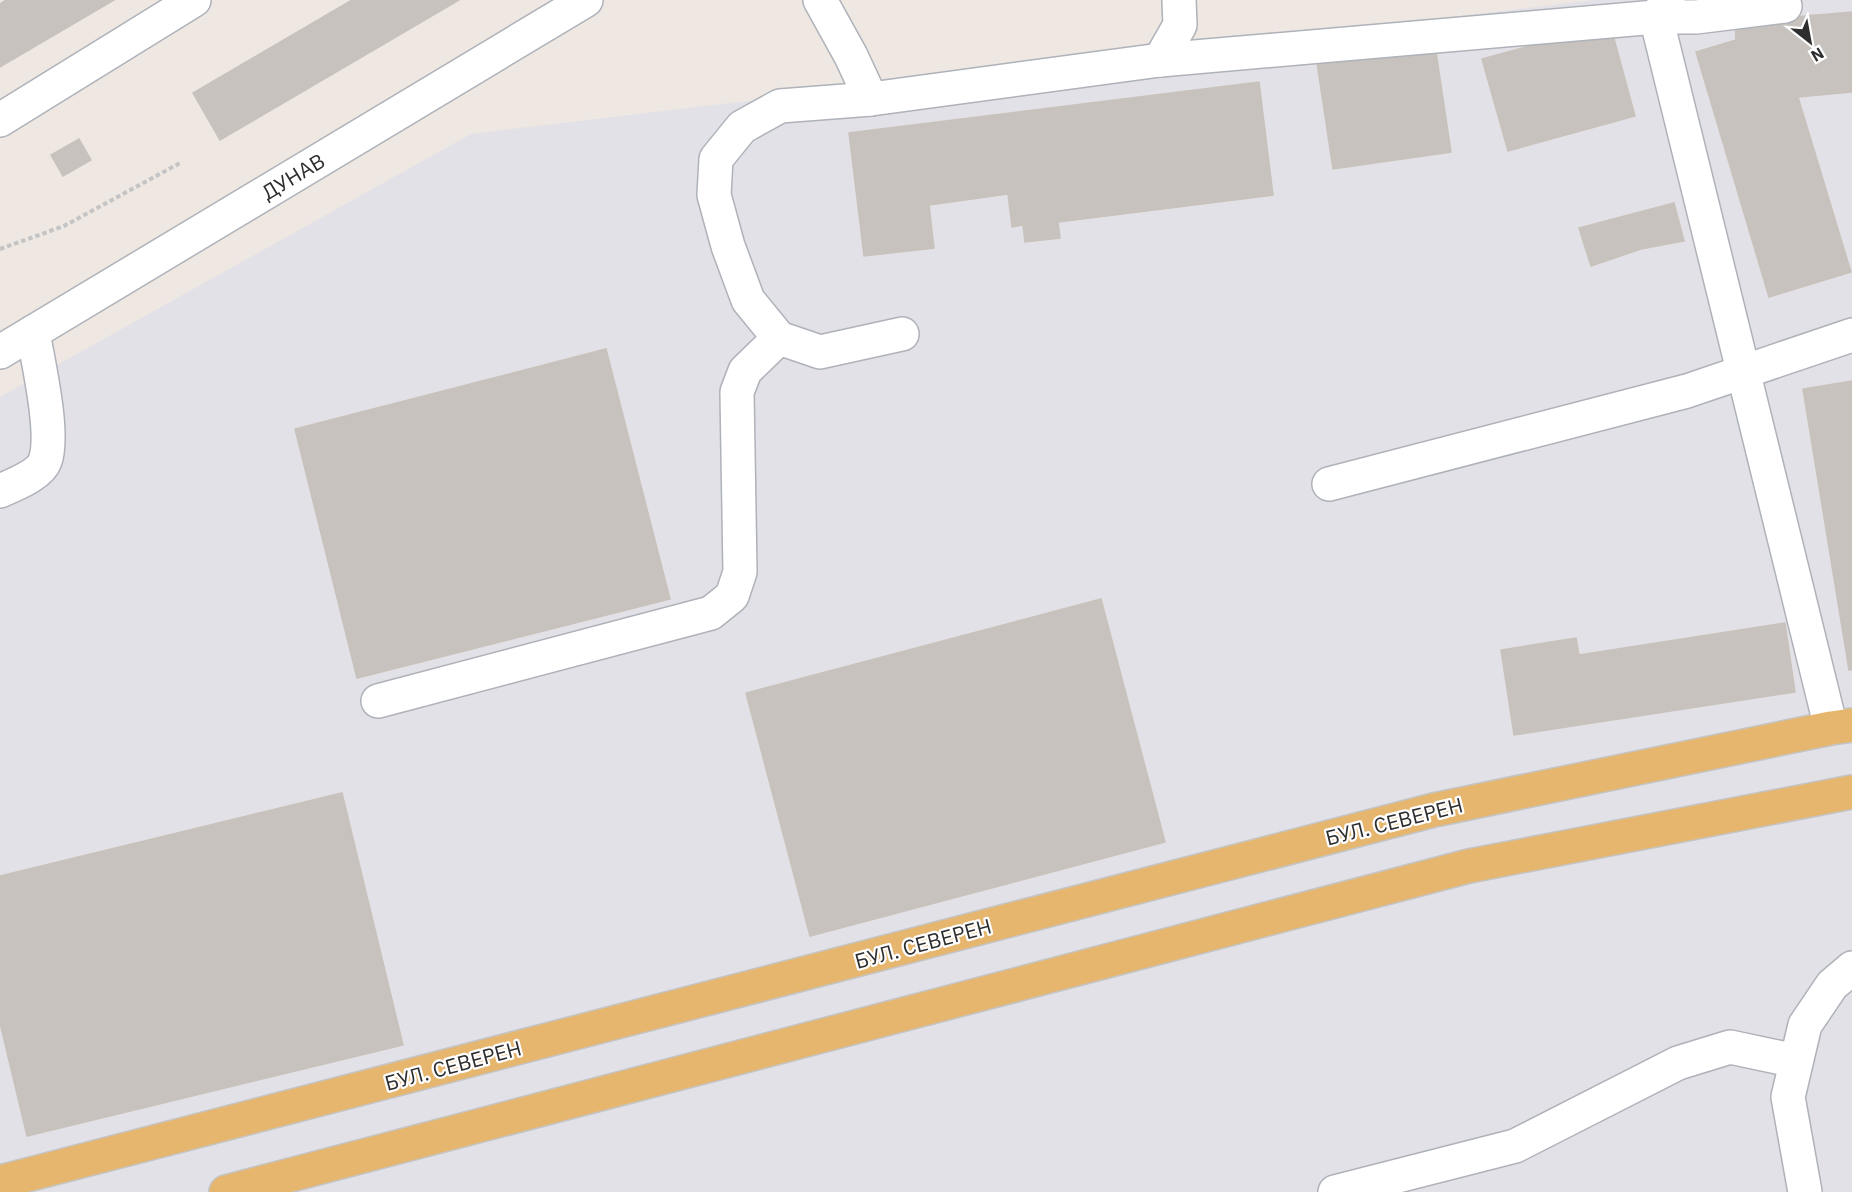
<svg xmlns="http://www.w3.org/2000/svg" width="1852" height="1192" font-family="'IBM Plex Sans',sans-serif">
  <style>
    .industrial { fill: #e2e1e7 }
    .building { fill: #c7c2bd; stroke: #c9c2bb; stroke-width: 1.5 }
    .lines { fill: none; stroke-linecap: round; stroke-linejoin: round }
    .minor-casing { stroke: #aeb2b9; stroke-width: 36 }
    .major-casing { stroke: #c4c4c4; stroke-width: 36 }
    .path { stroke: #c4c4c4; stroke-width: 4; stroke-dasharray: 4.5 3; stroke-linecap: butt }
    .minor { stroke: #fff; stroke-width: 33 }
    .major { stroke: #e6b66f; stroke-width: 33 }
    .labels { text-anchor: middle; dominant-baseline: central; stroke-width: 4.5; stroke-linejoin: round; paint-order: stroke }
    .street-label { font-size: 21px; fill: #2e2e2e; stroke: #fff }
  </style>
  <rect width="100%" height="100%" fill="#eee7e2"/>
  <!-- industrial -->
  <polygon class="industrial" points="1595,0 1852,0 1852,1192 0,1192 0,397 471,134"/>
  <!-- building -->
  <g class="building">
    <polygon points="6,0 114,0 0,67 0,4"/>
    <polygon points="352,0 459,0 220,140 193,93"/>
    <polygon points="1852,12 1852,92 1798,97 1851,272 1769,297 1696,52 1736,40 1735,22"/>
    <polygon points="1610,24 1635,116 1508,151 1482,59"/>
    <polygon points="1435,45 1451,152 1333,169 1317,63"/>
    <polygon points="1259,82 1273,195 1058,222 1060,238 1025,242 1023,225 1012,227 1008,194 929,205 934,248 864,256 849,133"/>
    <polygon points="79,139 91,160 63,176 51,155"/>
    <polygon points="1674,203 1684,241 1641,249 1591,266 1579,228"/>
    <polygon points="606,349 670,599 357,678 295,429"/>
    <polygon points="1852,381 1852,670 1849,670 1803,389"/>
    <polygon points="1101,599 1165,842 810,936 746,693"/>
    <polygon points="1785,623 1795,692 1514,735 1501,650 1576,638 1579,655"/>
    <polygon points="342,793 403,1045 27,1136 0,1023 0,876"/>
  </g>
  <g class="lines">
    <defs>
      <g id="minor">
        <polyline points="820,0 851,56 871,99"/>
        <polyline points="1785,6 1696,17 1656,17 1831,728"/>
        <polyline points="1160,60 1180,25 1179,0"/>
        <polyline points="0,120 194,0"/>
        <polyline points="902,334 820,352 779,338 748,300 728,246 714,195 716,159 742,127 780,106 871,99 1160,60 1656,17 1668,0"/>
        <polyline points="0,352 586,0"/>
        <polyline points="1329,484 1687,391 1852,335"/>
        <path d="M 0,491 C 13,485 40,475 45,461 C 55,434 38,362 33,332"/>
        <polyline points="378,701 711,613 732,596 740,572 737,392 745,371 779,338"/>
        <polyline points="1335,1192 1515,1146 1678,1063 1730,1047 1796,1061"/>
        <polyline points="1805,1192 1788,1097 1805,1025 1832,985 1852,968"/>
      </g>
      <g id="major">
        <polyline points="0,1182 1434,810 1831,728 1852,725"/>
        <polyline points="226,1192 1469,866 1852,792"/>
      </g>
    </defs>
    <!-- minor casing -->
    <use href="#minor" class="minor-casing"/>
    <!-- major casing -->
    <use href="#major" class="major-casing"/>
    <!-- path -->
    <polyline class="path" points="0,249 64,226 180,163"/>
    <!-- minor -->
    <use href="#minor" class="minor"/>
    <!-- major -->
    <use href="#major" class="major"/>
  </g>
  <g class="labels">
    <!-- street labels -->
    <g class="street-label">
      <text transform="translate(293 176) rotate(-31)">ДУНАВ</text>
      <text transform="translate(1394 821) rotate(-14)">БУЛ. СЕВЕРЕН</text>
      <text transform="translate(923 943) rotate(-15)">БУЛ. СЕВЕРЕН</text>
      <text transform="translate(453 1065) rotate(-15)">БУЛ. СЕВЕРЕН</text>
    </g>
  </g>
  <!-- north arrow -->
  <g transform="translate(1810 42) rotate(149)" stroke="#ffffff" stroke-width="4.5" paint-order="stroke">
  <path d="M0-4.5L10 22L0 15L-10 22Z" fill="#2e2e2e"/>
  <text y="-9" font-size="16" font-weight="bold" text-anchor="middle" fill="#2e2e2e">N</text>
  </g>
</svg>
